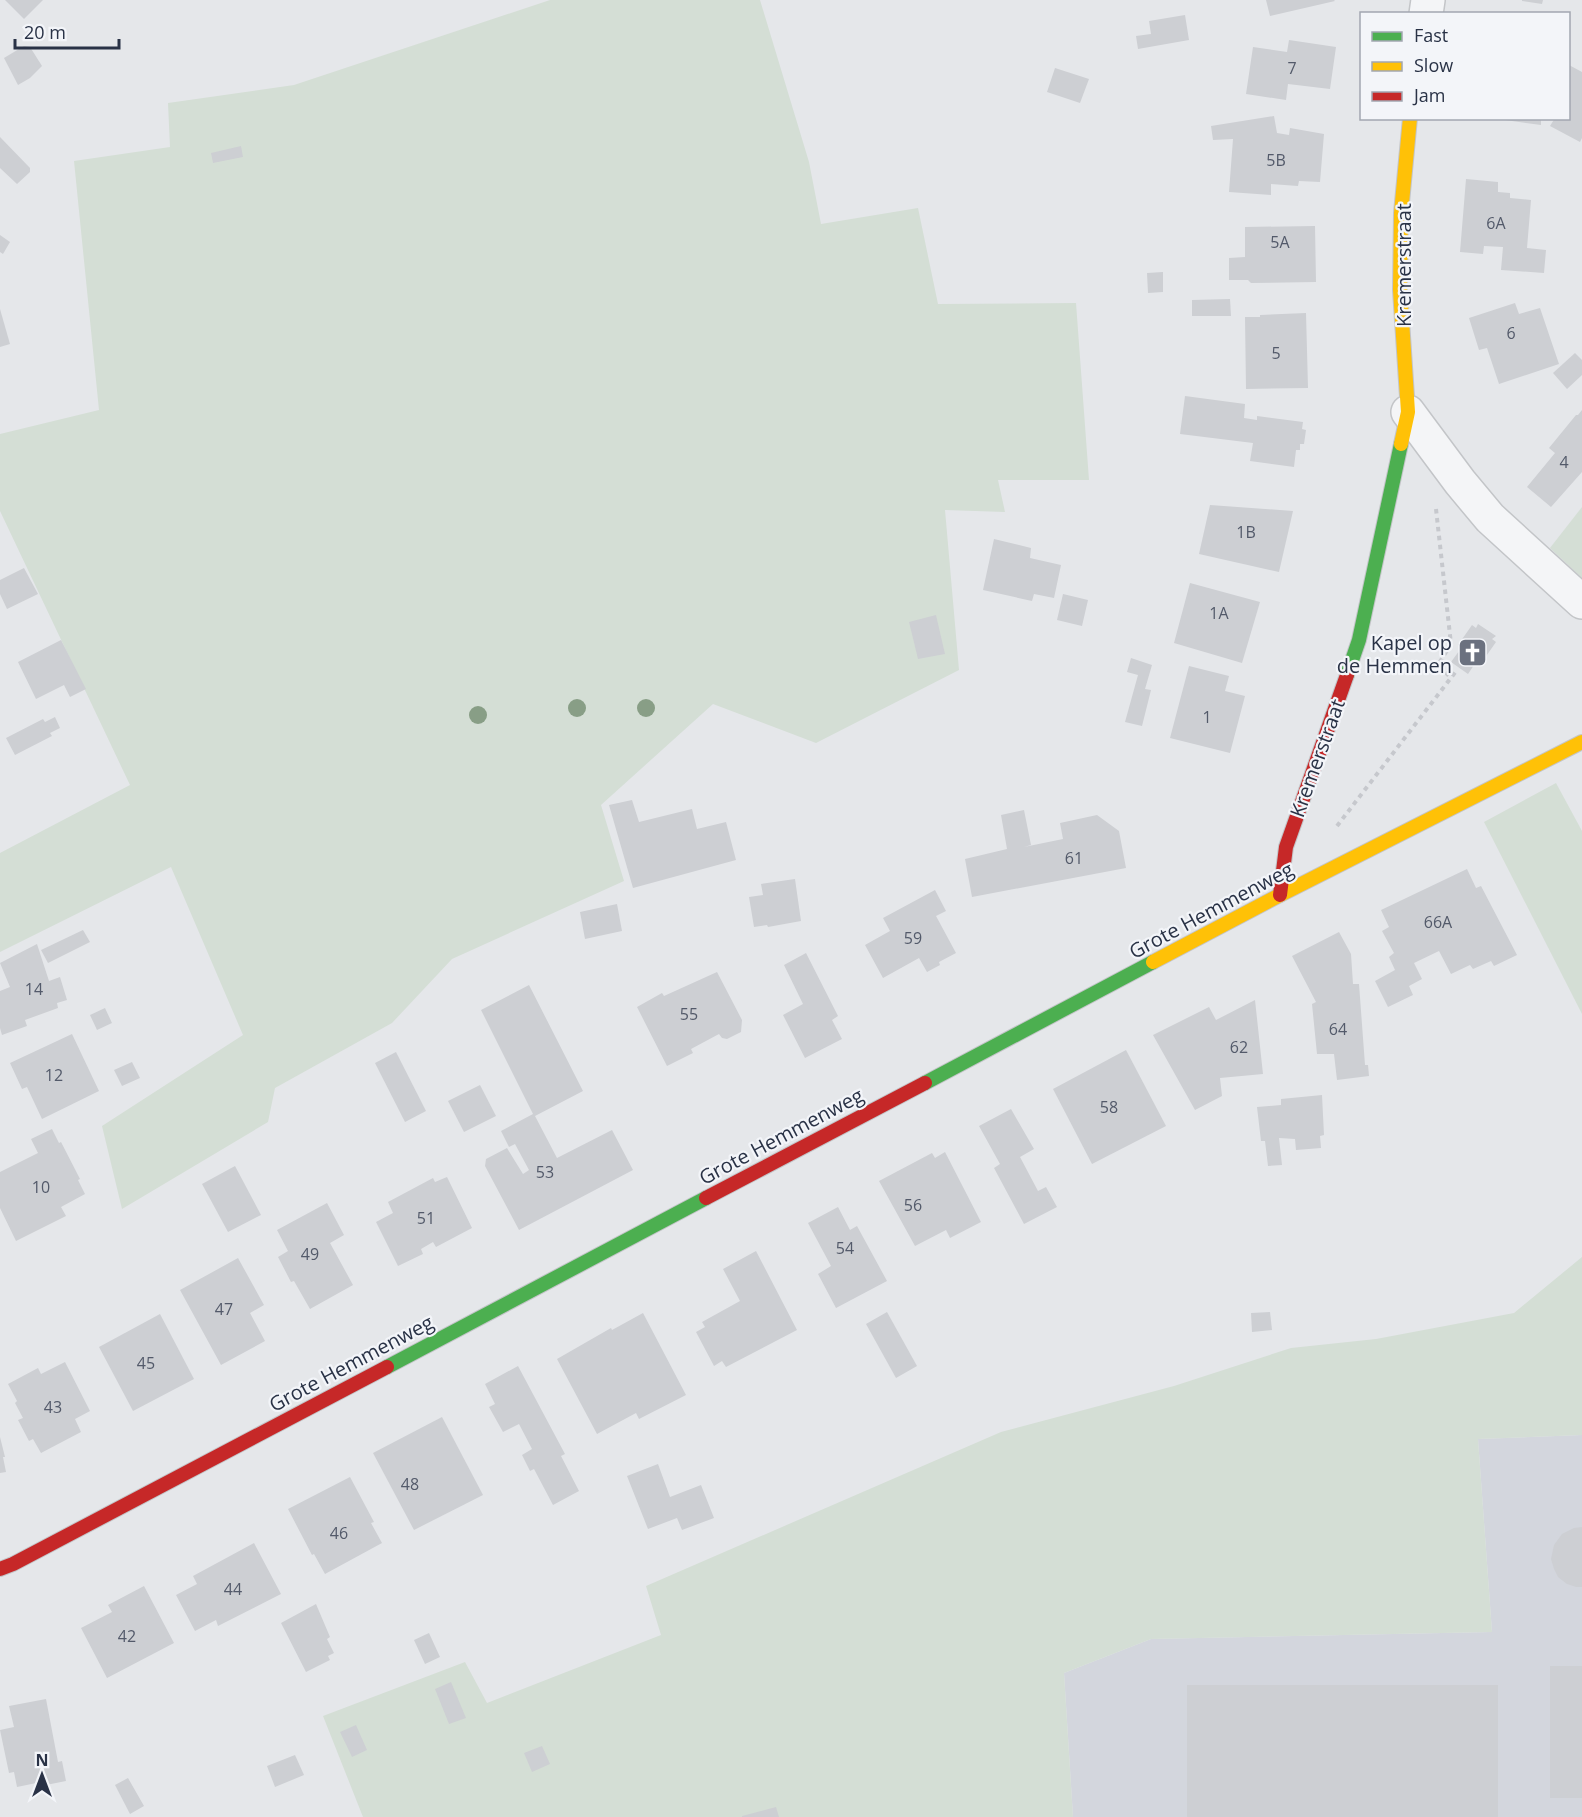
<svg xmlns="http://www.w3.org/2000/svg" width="1582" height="1817" font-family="'Open Sans',sans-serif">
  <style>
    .built { fill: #d3d6dd }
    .green { fill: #d4ded5 }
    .building { fill: #cdcfd3 }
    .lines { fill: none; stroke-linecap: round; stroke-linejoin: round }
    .street-casing { stroke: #c3c5c8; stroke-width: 36 }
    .fast-casing { stroke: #c3c5c8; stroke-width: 16 }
    .slow-casing { stroke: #c3c5c8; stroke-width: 16 }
    .jam-casing { stroke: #c3c5c8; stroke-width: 16 }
    .path { stroke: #c6c8cd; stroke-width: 4; stroke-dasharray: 4.5 4.5; stroke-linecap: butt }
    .street { stroke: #f4f5f7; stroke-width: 33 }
    .fast { stroke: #4caf50; stroke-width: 14 }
    .slow { stroke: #ffc107; stroke-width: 14 }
    .jam { stroke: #c62828; stroke-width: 14 }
    .tree { fill: #889e86 }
    .labels { text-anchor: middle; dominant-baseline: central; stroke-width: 4.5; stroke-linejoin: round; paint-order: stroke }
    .number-label { font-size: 16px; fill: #535a6a }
    .street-label { font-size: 20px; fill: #293246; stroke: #f3f5f9 }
    .poi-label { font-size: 20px; fill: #293246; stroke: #f3f5f9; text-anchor: end }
  </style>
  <rect width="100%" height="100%" fill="#e5e7ea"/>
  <!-- built -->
  <polygon class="built" points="1582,1435 1582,1817 1073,1817 1064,1673 1151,1639 1492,1632 1478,1439"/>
  <!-- green -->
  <g class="green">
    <polygon points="550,0 760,0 809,162 821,224 918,208 938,304 1076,303 1089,480 998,480 1005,512 945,510 959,670 816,743 713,704 601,805 624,881 452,959 392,1023 275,1088 268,1122 122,1209 102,1126 243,1035 171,867 0,952 0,853 130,785 0,511 0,434 99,410 74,161 170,147 168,103 294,85"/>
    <polygon points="1582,507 1582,578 1550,548"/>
    <polygon points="1556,783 1582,831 1582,1014 1484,822"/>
    <polygon points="1582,1257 1582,1435 1478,1439 1492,1632 1151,1639 1064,1673 1073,1817 363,1817 323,1716 465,1662 487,1703 661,1635 646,1586 1001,1432 1174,1386 1291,1348 1376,1339 1514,1313"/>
  </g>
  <!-- building -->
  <g class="building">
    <polygon points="5,0 43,0 24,19"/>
    <polygon points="1266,0 1334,0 1335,1 1270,16"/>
    <polygon points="1522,0 1543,0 1542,4 1522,1"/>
    <polygon points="1185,15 1189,40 1138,49 1136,36 1151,34 1149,21"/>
    <polygon points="1289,40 1336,47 1330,89 1288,84 1286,100 1246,94 1253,47 1287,52"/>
    <polygon points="24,46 30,47 42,66 30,78 18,85 4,58"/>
    <polygon points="1569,65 1582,72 1582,138 1580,142 1550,126 1555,118 1569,118"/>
    <polygon points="1055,68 1089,79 1080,103 1047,92"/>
    <polygon points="1274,116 1277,133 1289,135 1290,128 1324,134 1320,182 1299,181 1298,186 1271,184 1271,195 1229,192 1233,139 1213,140 1211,126"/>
    <polygon points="1505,118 1541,118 1541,125 1505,120"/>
    <polygon points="0,137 30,168 30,172 17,184 0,168"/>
    <polygon points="241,146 243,157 213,163 211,153"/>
    <polygon points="1466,179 1498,182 1498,192 1510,193 1510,198 1531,200 1527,248 1546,250 1544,273 1501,270 1503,247 1484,246 1483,254 1460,252"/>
    <polygon points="1315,226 1316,282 1251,283 1248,280 1229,280 1229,258 1245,257 1245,227"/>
    <polygon points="0,235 10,242 3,254 0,252"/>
    <polygon points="1163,272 1163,292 1148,293 1147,273"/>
    <polygon points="1230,299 1231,316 1192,316 1192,300"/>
    <polygon points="1515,303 1519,314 1540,308 1559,364 1499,384 1487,348 1479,350 1469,318"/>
    <polygon points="0,309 10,344 0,347"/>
    <polygon points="1306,313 1308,388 1246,389 1245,317 1260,317 1260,315"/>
    <polygon points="1575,353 1582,360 1582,375 1567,389 1553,373"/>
    <polygon points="1185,396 1245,404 1244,418 1257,420 1257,416 1303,422 1302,429 1306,430 1304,444 1300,444 1300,450 1296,450 1294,467 1250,461 1253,443 1180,434"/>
    <polygon points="1582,410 1582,472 1551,507 1527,487 1555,453 1549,448 1576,415 1578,415"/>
    <polygon points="1210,505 1293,511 1279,572 1199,554"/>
    <polygon points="994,539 1031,548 1030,558 1061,565 1054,598 1034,594 1032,601 983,590"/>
    <polygon points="24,568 38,594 7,609 0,594 0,580"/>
    <polygon points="1190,583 1260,602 1242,663 1174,643"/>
    <polygon points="1063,594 1088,600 1082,626 1057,620"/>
    <polygon points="936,615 945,654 918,659 909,622"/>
    <polygon points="1478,624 1496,636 1492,639 1496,642 1482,662 1478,659 1468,674 1451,662 1462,647 1458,645 1472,625 1476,628"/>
    <polygon points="61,640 86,689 70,697 64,685 36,699 18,662"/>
    <polygon points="1131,658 1152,665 1145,689 1151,690 1142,726 1125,722 1138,675 1127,672"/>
    <polygon points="1189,666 1229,676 1225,691 1245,696 1230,753 1170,738"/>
    <polygon points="55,717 60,728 50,733 52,736 15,755 6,738 43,719 45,722"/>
    <polygon points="632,800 639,822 692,809 697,829 726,822 736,860 633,888 609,805"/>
    <polygon points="1024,810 1031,845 1024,847 1063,839 1060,823 1097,815 1119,831 1126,868 972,897 965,859 1007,849 1001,815"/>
    <polygon points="1467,869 1476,888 1481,886 1517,955 1494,966 1491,961 1473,969 1470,965 1451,974 1439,951 1414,963 1422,979 1409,986 1413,995 1388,1007 1375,981 1395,970 1389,957 1394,953 1382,931 1389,927 1381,910"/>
    <polygon points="795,879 801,921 768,927 767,925 754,927 749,897 763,895 761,884"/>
    <polygon points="935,890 946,911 936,916 956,953 939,962 940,965 927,972 919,958 883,978 865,945 890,931 883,918"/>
    <polygon points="617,904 622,931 585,939 580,912"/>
    <polygon points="83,930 90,942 48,963 41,950"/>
    <polygon points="1339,932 1351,954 1353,984 1359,984 1365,1065 1368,1065 1369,1076 1337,1080 1334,1054 1317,1054 1312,1004 1316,1002 1292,956"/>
    <polygon points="37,944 49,981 60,977 67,1000 57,1003 58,1008 25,1020 27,1026 2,1035 0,1028 0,991 10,987 0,963"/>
    <polygon points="806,953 838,1016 832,1020 842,1039 805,1058 783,1015 803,1004 784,965"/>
    <polygon points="717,972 742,1020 741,1032 727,1039 722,1038 719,1034 691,1049 693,1053 667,1066 637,1007 662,993 664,996"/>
    <polygon points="529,985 583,1091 535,1116 557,1158 612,1130 633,1170 519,1230 485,1166 486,1159 507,1148 523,1174 529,1170 515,1144 509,1147 501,1131 533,1114 481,1010"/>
    <polygon points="1255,1000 1263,1074 1220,1078 1222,1096 1195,1110 1153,1035 1209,1007 1216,1020"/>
    <polygon points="105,1008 112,1023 97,1030 90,1015"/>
    <polygon points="72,1034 99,1091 42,1119 27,1087 22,1089 10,1063"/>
    <polygon points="1126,1050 1166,1126 1092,1164 1053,1089"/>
    <polygon points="396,1052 426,1111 405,1122 375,1063"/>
    <polygon points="132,1062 140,1078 122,1086 114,1070"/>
    <polygon points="480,1085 496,1116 464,1132 448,1101"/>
    <polygon points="1322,1095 1324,1135 1320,1136 1321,1148 1296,1150 1295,1139 1279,1138 1282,1165 1268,1166 1265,1141 1261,1141 1257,1107 1281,1105 1281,1099"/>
    <polygon points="1011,1109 1034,1149 1020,1157 1038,1191 1046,1187 1057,1207 1024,1224 994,1168 1000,1164 979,1126"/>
    <polygon points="52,1129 59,1143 61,1142 80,1179 78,1180 85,1194 61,1207 66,1216 16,1241 0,1208 0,1172 38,1153 31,1139"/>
    <polygon points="945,1152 981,1222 950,1238 946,1230 915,1246 879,1181 932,1153 935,1158"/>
    <polygon points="235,1166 261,1215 228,1232 202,1184"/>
    <polygon points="447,1177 472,1228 436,1247 433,1242 421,1249 423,1254 398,1266 376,1222 393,1213 388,1202 433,1178 435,1182"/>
    <polygon points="327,1203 344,1235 330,1243 353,1285 310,1309 294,1281 291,1282 278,1257 288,1251 277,1230"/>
    <polygon points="838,1207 850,1230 857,1226 887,1281 836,1308 818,1274 831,1266 808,1223"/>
    <polygon points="756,1251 797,1330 726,1367 722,1361 714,1366 696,1332 705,1327 702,1322 740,1301 723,1269"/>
    <polygon points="238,1258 264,1305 250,1313 265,1341 221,1365 180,1290"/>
    <polygon points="887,1312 917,1366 896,1378 866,1324"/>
    <polygon points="1270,1312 1272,1330 1252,1332 1251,1313"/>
    <polygon points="643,1313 686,1395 639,1419 636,1413 597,1434 557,1359 611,1328 612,1330"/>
    <polygon points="160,1314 194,1379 133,1411 99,1347"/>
    <polygon points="65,1362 90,1411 75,1419 81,1432 41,1453 33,1439 29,1441 18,1420 23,1418 15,1403 17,1401 8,1384 38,1368 41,1374"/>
    <polygon points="518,1366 565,1454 561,1456 579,1491 553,1505 534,1469 530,1471 522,1455 532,1449 519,1424 503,1432 489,1407 495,1404 485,1384"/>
    <polygon points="442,1417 483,1495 414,1530 373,1453"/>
    <polygon points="0,1437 5,1457 3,1457 6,1472 0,1473"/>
    <polygon points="658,1464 670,1497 701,1485 714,1518 682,1530 677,1518 648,1529 627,1476"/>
    <polygon points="350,1477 374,1522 371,1523 382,1543 325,1574 314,1554 312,1555 288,1509"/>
    <polygon points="1582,1527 1582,1587 1576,1587 1567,1584 1558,1577 1554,1569 1551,1559 1554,1545 1562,1534 1574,1528"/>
    <polygon points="254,1543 281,1594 218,1626 216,1620 195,1631 176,1595 197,1584 193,1576"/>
    <polygon points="144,1586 174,1643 107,1678 81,1628 112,1612 108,1605"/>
    <polygon points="316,1604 330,1637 327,1639 334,1653 328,1656 330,1660 306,1672 281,1623"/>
    <polygon points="429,1633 440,1657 425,1664 414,1640"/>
    <rect x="1550" y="1666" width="32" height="132"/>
    <polygon points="451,1682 466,1718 449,1724 435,1689"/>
    <rect x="1187" y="1685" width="311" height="132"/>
    <polygon points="46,1699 58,1762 62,1761 66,1781 46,1785 46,1781 17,1787 14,1772 9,1773 0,1730 14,1727 9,1706"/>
    <polygon points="356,1725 367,1750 352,1757 340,1732"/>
    <polygon points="542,1746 550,1764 532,1772 524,1753"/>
    <polygon points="295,1755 304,1775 275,1787 267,1766"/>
    <polygon points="128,1778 144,1806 130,1814 115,1785"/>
    <polygon points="776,1807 779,1817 742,1817 742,1816"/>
  </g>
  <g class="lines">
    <defs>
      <g id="street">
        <polyline points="1426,14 1428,0"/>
        <polyline points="1408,412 1460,482 1490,518 1582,602"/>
      </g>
      <g id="fast">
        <polyline points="1347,675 1359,640 1401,444"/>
        <polyline points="925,1083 1153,962"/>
        <polyline points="387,1367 706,1198"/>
      </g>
      <g id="slow">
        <polyline points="1401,444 1408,412 1400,290 1401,213 1410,118"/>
        <polyline points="1153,962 1280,895 1582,742"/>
      </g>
      <g id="jam">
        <polyline points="1280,895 1286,847 1347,675"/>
        <polyline points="706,1198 925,1083"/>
        <polyline points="0,1569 13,1564 387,1367"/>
      </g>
    </defs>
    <!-- street casing -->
    <use href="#street" class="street-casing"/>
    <!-- fast casing -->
    <use href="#fast" class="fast-casing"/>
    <!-- slow casing -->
    <use href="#slow" class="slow-casing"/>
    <!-- jam casing -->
    <use href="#jam" class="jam-casing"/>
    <!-- path -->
    <g class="path">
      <polyline points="1436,509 1451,644 1438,665 1451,678"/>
      <polyline points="1337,826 1457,670"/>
    </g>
    <!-- street -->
    <use href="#street" class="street"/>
    <!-- fast -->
    <use href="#fast" class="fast"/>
    <!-- slow -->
    <use href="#slow" class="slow"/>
    <!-- jam -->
    <use href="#jam" class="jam"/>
  </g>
  <!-- trees -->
  <g class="tree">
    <circle cx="577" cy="708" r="9"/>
    <circle cx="646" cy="708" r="9"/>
    <circle cx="478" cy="715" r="9"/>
  </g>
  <!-- icons -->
  <defs>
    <symbol id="church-square" viewBox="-11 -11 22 22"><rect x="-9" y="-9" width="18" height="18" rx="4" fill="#6b717f" stroke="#f3f5f9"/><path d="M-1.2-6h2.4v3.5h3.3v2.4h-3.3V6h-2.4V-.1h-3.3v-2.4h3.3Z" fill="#fff"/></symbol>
  </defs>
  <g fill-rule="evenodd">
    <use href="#church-square" x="1456" y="636" width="33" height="33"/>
  </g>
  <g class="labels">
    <!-- number labels -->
    <g class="number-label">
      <text x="1292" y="68">7</text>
      <text x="1276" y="160">5B</text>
      <text x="1496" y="223">6A</text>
      <text x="1280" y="242">5A</text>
      <text x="1511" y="333">6</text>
      <text x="1276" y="353">5</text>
      <text x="1564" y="462">4</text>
      <text x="1246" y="532">1B</text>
      <text x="1219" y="613">1A</text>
      <text x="1207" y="717">1</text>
      <text x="1074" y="858">61</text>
      <text x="1438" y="922">66A</text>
      <text x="913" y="938">59</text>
      <text x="34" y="989">14</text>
      <text x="689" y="1014">55</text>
      <text x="1338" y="1029">64</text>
      <text x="1239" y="1047">62</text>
      <text x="54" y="1075">12</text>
      <text x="1109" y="1107">58</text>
      <text x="545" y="1172">53</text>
      <text x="41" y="1187">10</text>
      <text x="913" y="1205">56</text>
      <text x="426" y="1218">51</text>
      <text x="845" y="1248">54</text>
      <text x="310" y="1254">49</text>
      <text x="224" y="1309">47</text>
      <text x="146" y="1363">45</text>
      <text x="53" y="1407">43</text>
      <text x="410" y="1484">48</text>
      <text x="339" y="1533">46</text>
      <text x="233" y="1589">44</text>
      <text x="127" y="1636">42</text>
    </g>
    <!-- street labels -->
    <g class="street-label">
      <text transform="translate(1403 265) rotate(-90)">Kremerstraat</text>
      <text transform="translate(1317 758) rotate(-70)">Kremerstraat</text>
      <text transform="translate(1211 910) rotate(-28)">Grote Hemmenweg</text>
      <text transform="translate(781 1136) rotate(-28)">Grote Hemmenweg</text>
      <text transform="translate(351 1363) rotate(-28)">Grote Hemmenweg</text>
    </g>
    <!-- poi labels -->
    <g class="poi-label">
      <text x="1452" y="642">Kapel op<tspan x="1452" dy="23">de Hemmen</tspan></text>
    </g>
  </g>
  <!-- legend -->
  <rect x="1360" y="12" width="210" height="108" fill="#f3f5f9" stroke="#a2a7b1" stroke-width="1.5"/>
  <rect x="1372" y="32" width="30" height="9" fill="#4caf50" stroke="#a2a7b1" stroke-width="1.5"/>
  <text x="1414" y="42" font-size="18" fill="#293246">Fast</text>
  <rect x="1372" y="62" width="30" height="9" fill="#ffc107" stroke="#a2a7b1" stroke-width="1.5"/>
  <text x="1414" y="72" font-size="18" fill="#293246">Slow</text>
  <rect x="1372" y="92" width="30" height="9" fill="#c62828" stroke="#a2a7b1" stroke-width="1.5"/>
  <text x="1414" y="102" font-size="18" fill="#293246">Jam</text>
  <!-- north arrow -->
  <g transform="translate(42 1775)" stroke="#f3f5f9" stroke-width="4.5" paint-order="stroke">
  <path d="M0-4.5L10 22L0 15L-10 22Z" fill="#293246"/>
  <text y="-9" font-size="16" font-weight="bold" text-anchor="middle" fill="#293246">N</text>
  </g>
  <!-- scale -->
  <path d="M15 39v9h104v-9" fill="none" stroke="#293246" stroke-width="3"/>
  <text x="24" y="39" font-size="18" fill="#293246" stroke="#f3f5f9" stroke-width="4.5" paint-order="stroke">20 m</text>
</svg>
